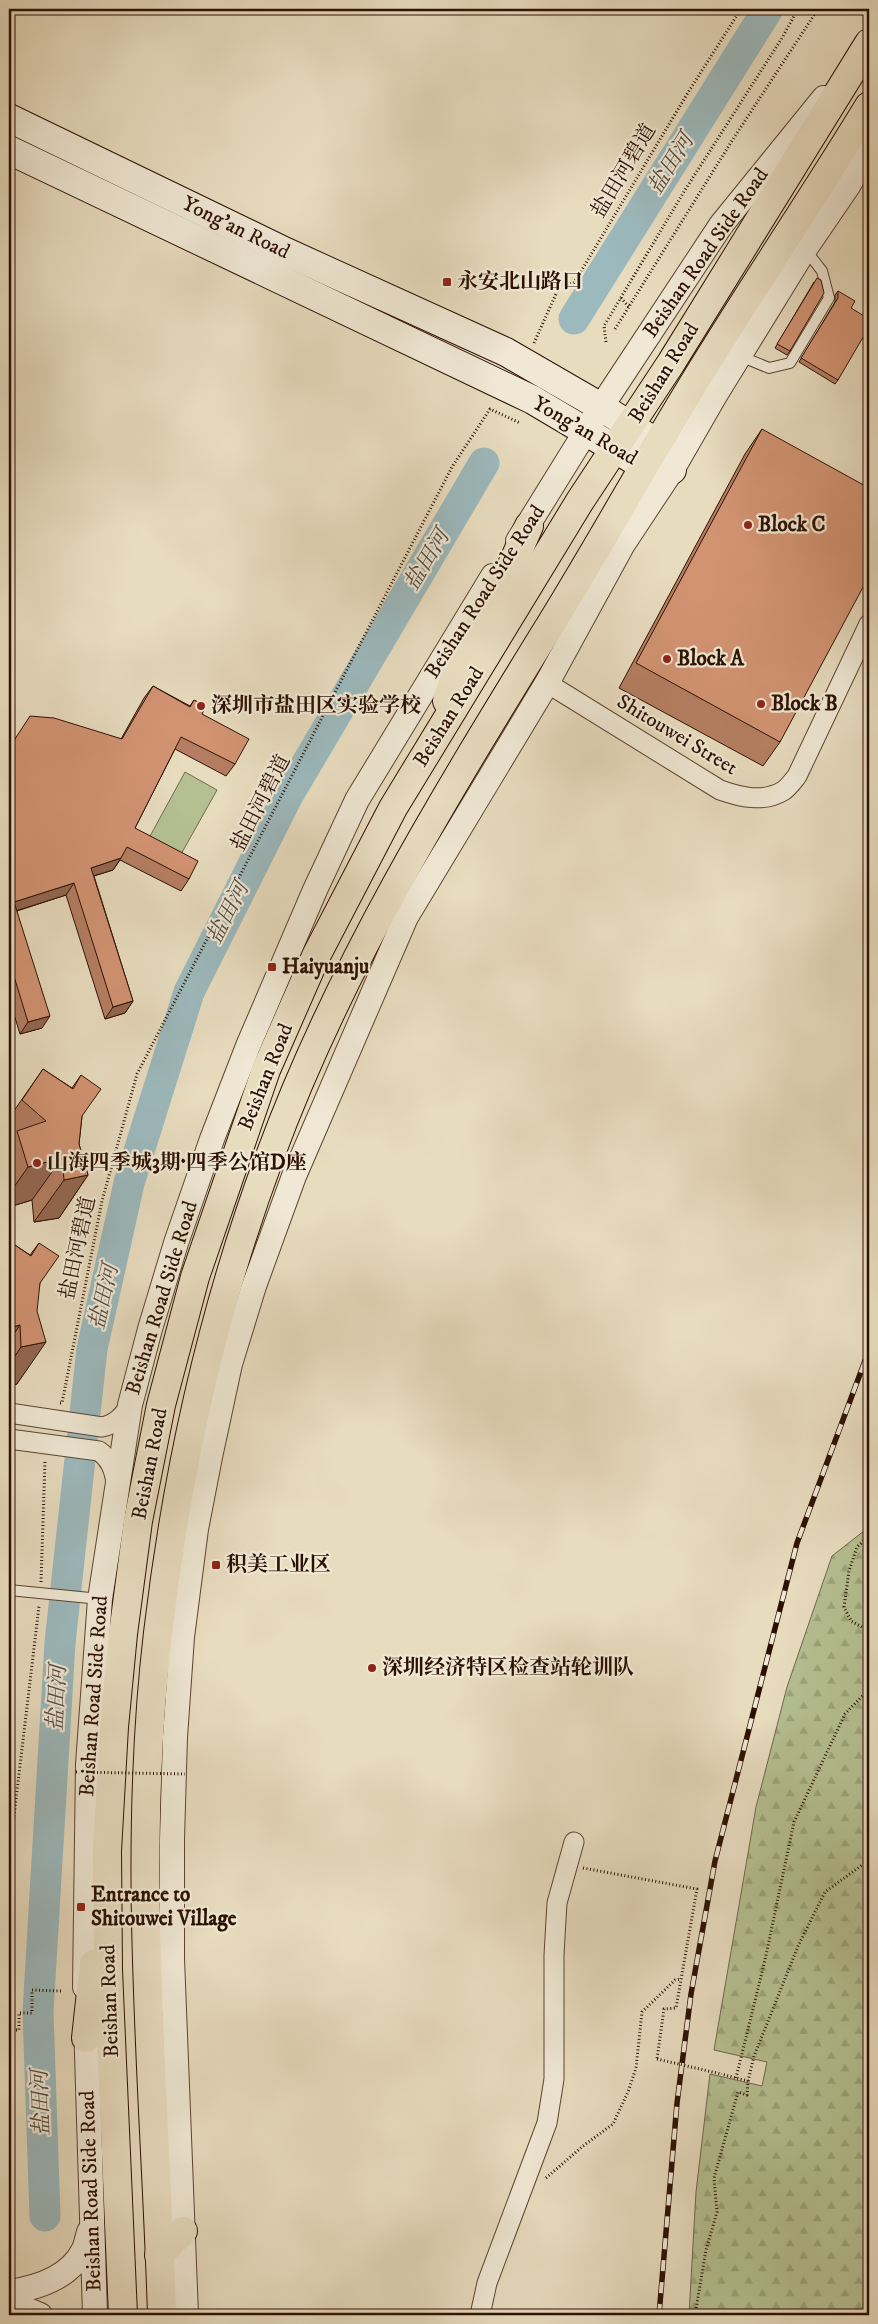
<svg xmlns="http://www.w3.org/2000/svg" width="878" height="2324" font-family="'IM FELL DW Pica','Noto Serif SC',serif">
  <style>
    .grass { fill: #b5c092; stroke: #70684a }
    .forest { fill: url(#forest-firs); stroke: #70684a }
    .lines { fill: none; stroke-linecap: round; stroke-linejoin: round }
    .river { stroke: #9cb9bd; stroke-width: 31 }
    .service-casing { stroke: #5b4431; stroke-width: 12 }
    .minor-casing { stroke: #5b4431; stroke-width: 21 }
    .tertiary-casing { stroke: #5b4431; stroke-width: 26 }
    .secondary-casing { stroke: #2c1102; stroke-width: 30 }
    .primary-casing { stroke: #2c1102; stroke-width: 30 }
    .path { stroke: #2c1102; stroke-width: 3; stroke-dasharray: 1 2.5; stroke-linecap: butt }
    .service { stroke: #f0e8d5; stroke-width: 10 }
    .minor { stroke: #f0e8d5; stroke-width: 19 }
    .tertiary { stroke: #f0e8d5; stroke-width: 24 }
    .secondary { stroke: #f0e8d5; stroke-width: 28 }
    .primary { stroke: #e8dcbf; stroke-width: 28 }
    .rail-casing { stroke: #2c1102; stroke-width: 5.5 }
    .rail { stroke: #f0e8d5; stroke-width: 4; stroke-dasharray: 11; stroke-linecap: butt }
    .path-bridge { stroke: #2c1102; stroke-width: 3; stroke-dasharray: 1 2.5; stroke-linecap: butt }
    .wall { fill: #b57e62; stroke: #2c1102 }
    .shaded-wall { fill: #936750; stroke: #2c1102 }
    .building { fill: #d29372; stroke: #2c1102 }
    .poi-dot { fill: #8f2418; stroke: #f0e8d5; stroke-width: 2 }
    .labels { text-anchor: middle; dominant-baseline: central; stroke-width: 4.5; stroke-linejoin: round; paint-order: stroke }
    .street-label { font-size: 21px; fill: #2c1102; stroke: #f0e8d5 }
    .poi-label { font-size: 21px; font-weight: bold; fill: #2c1102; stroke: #f0e8d5; text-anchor: start }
    .water-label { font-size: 22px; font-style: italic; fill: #534c43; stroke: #f0e8d5 }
  </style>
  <defs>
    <pattern id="forest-firs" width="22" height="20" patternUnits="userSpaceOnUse" patternTransform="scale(1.25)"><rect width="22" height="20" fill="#b5c092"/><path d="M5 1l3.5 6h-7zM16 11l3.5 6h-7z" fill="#9ca47c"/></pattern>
  </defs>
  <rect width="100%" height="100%" fill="#e8dcbf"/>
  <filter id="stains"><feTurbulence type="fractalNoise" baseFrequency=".004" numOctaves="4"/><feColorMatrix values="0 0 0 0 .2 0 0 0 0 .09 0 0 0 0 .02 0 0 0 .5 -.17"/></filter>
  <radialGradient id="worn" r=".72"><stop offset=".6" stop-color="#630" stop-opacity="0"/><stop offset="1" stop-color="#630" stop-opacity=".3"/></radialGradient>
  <!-- grass -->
  <polygon class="grass" points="185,772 217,790 180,856 149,838"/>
  <!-- forest -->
  <polygon class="forest" points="869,1527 869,2315 689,2315 696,2192 710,2074 762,2086 767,2062 714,2050 756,1807 787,1687 832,1556"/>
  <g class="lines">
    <!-- river -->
    <g class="river">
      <polyline points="574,319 768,9"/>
      <polyline points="45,2216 38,2012 60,1643 92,1349 129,1183 189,992 287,797 484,463"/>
    </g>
    <defs>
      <g id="service">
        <polyline points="740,356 769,368 790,363 829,298 822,271 805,249"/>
        <polyline points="9,1590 100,1599"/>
      </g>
      <g id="minor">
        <path d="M 547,683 L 720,790 C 740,797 763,803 783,791 C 788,788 793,781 797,776 L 869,624"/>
        <path d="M 9,1413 L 102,1427 C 116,1424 123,1416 130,1405"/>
        <path d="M 9,1439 L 99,1451 C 110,1459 114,1469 116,1483"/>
        <polyline points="480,2315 487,2283 547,2123 554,2079 554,1955 557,1903 574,1842"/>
      </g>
      <g id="tertiary">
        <polyline points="518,541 601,407 721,225 824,98"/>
        <polyline points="85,1987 88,1764 100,1599 130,1405 150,1329 176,1243 212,1139 248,1046 315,890 357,800 493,576"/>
        <polyline points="86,2021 95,2315"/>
        <path d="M 9,2292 C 36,2288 69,2278 83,2251 C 86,2246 87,2238 89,2232"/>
        <polyline points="9,2302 40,2315"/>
        <polyline points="186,2315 172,1959 172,1839 175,1737 182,1637 196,1529 210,1457 230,1364 254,1286 294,1176 406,917 547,683 623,544 672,470 714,397 805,249 848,186 869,149"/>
      </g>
      <g id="secondary">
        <polyline points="9,118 286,252 506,352 601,407 657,443 672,470"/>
        <polyline points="9,150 533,400 644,466 667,469"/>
      </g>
      <g id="primary">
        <polyline points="447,701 460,661 512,565 529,526"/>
        <polyline points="86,2038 94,1964"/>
        <polyline points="159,2255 183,2231"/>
        <polyline points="123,2315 108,1970 107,1851 114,1727 123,1634 138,1521 161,1405 195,1277 266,1070 316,956 393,808 580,501 671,363 869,43"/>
        <path d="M 162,2315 C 155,2088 131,1860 158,1633 C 177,1471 213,1309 270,1156 C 339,968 445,796 549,627 C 606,535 657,440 715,349 C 766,267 819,188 869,106"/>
      </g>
    </defs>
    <!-- service casing -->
    <use href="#service" class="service-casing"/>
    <!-- minor casing -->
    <use href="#minor" class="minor-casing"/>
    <!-- tertiary casing -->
    <use href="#tertiary" class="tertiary-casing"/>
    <!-- secondary casing -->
    <use href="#secondary" class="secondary-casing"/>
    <!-- primary casing -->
    <use href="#primary" class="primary-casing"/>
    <!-- path -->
    <g class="path">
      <polyline points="621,298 629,307"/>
      <polyline points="615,329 735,136 818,9"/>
      <polyline points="606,342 604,326 685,190 782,38 798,9"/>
      <polyline points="534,343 560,285 574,283 689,91 741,9"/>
      <polyline points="60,1403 62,1403 102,1201 137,1074 452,467 490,409 520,423"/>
      <polyline points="869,1536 857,1547 849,1571 844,1607 851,1621 869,1631"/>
      <polyline points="41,1582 45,1461"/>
      <polyline points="9,1858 39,1606"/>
      <polyline points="583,1868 697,1889 676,2008 664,2009 657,2059"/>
      <polyline points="9,2030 19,2030 19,2013 32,2013 32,1990 61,1991"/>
      <polyline points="736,2078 765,1960 794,1822 845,1714 869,1689"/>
      <polyline points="748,2081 754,2056 798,1946 825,1892 869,1860"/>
      <polyline points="546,2178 583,2146 613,2124 628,2092 636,2068 642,2012 675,1980 680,1979"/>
      <polyline points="695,2315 706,2250 717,2212 714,2178 738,2092 747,2095 748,2081 721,2074"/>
    </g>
    <!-- service -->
    <use href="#service" class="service"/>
    <!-- minor -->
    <use href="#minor" class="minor"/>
    <!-- tertiary -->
    <use href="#tertiary" class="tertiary"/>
    <!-- secondary -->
    <use href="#secondary" class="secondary"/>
    <!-- primary -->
    <use href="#primary" class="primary"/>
    <defs>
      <polyline id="rail" points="659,2315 677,2103 691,1994 715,1861 797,1543 869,1350"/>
    </defs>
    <!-- rail casing -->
    <use href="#rail" class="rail-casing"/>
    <!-- rail -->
    <use href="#rail" class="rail"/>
    <!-- path-bridge -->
    <g class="path-bridge">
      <polyline points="76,1772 185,1774"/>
      <polyline points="657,2059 721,2074"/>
    </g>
  </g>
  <!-- wall -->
  <g class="wall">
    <polygon points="814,282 790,351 787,355 775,348"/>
    <polygon points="838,291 851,308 838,380 835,384 799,362 835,302 835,295"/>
    <polygon points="762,429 780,742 763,766 619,688 745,454"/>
    <polygon points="153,686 190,706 194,700 202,714 235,764 226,776 175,749 135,828 189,879 181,891 120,860 113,870 94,876 133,1001 125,1013 105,1019 66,895 17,911 42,1028 20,1034 9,998 9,748 121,739 144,698"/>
    <polygon points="869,706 869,717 865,714"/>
    <polygon points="869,733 869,746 866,737"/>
    <polygon points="43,1069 72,1088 81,1075 82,1116 79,1144 88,1175 59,1218 34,1222 32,1200 9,1207 9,1118"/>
    <polygon points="9,1241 30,1255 39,1243 40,1283 17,1384 9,1386"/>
  </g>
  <!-- shaded-wall -->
  <g class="shaded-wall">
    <polygon points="121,858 113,870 83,879 91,868"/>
    <polygon points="74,883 66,895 9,913 14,902"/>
    <polygon points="133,1001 125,1013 105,1019 113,1007"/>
    <polygon points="50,1016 42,1028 20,1034 28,1022"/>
    <polygon points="62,1158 32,1200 9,1207 9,1194 28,1167"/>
    <polygon points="88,1175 59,1218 34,1222 64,1180"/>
    <polygon points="20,1325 9,1341 9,1328"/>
    <polygon points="46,1342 17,1384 9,1386 9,1365 21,1347"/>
  </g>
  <!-- building -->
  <g class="building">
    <polygon points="817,278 821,280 824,293 790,351 777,344"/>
    <polygon points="838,291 855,301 851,308 869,319 869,327 838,380 801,358 838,298"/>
    <polygon points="762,429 869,488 869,576 780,742 636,663"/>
    <polygon points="153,686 190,707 194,700 206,706 202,714 249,739 235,764 181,737 135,828 198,861 189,879 127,847 121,858 91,868 133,1001 113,1007 74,883 14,902 50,1016 28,1022 9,960 9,748 30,716 54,718 122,739"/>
    <polygon points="43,1069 73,1089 81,1075 101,1089 82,1116 79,1144 88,1175 64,1180 62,1158 28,1167 17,1131 46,1121 22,1100"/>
    <polygon points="9,1241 31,1256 39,1243 59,1256 40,1283 37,1311 46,1342 21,1347 20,1325 9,1328"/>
  </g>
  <!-- markers -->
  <g class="poi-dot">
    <rect x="442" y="277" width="10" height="10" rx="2.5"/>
    <circle cx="748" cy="525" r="5"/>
    <circle cx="667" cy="659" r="5"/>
    <circle cx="761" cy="704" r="5"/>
    <circle cx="201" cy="706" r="5"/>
    <rect x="267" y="962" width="10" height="10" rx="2.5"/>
    <circle cx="37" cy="1163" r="5"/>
    <rect x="211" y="1560" width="10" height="10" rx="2.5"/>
    <circle cx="372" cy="1668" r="5"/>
    <rect x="76" y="1902" width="10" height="10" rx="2.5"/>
  </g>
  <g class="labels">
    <!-- street labels -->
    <g class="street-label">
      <text transform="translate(624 171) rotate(-59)">盐田河碧道</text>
      <text transform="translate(236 228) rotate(26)">Yong'an Road</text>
      <text transform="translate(706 253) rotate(-55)">Beishan Road Side Road</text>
      <text transform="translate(664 373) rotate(-58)">Beishan Road</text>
      <text transform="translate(585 431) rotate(30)">Yong'an Road</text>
      <text transform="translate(485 592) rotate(-57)">Beishan Road Side Road</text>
      <text transform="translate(449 717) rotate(-58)">Beishan Road</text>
      <text transform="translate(677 735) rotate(31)">Shitouwei Street</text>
      <text transform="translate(261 803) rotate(-63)">盐田河碧道</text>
      <text transform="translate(266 1077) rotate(-68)">Beishan Road</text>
      <text transform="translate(78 1248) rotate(-78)">盐田河碧道</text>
      <text transform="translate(162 1298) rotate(-73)">Beishan Road Side Road</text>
      <text transform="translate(150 1464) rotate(-79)">Beishan Road</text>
      <text transform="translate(94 1696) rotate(-86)">Beishan Road Side Road</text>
      <text transform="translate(110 2001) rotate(-92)">Beishan Road</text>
      <text transform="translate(91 2191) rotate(-92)">Beishan Road Side Road</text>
    </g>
    <!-- poi labels -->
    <g class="poi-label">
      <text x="457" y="282">永安北山路口</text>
      <text x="758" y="525">Block C</text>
      <text x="677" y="659">Block A</text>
      <text x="771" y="704">Block B</text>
      <text x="211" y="706">深圳市盐田区实验学校</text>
      <text x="282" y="967">Haiyuanju</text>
      <text x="47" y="1163">山海四季城3期·四季公馆D座</text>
      <text x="226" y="1565">积美工业区</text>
      <text x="382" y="1668">深圳经济特区检查站轮训队</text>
      <text x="91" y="1895">Entrance to<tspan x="91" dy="24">Shitouwei Village</tspan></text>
    </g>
    <!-- water labels -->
    <g class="water-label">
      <text transform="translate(671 164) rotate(-58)">盐田河</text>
      <text transform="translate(427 560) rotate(-59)">盐田河</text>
      <text transform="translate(228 913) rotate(-63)">盐田河</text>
      <text transform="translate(104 1297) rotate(-77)">盐田河</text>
      <text transform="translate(57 1698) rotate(-87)">盐田河</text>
      <text transform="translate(41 2103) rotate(-92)">盐田河</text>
    </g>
  </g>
  <!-- margin -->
  <rect width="878" height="2324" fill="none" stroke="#e8dcbf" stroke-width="30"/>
  <rect x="10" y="10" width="858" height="2304" fill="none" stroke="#2c1102" stroke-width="2.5"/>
  <rect x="15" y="15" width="848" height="2294" fill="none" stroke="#2c1102"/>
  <rect width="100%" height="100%" filter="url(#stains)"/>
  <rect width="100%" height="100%" fill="url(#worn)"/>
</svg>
